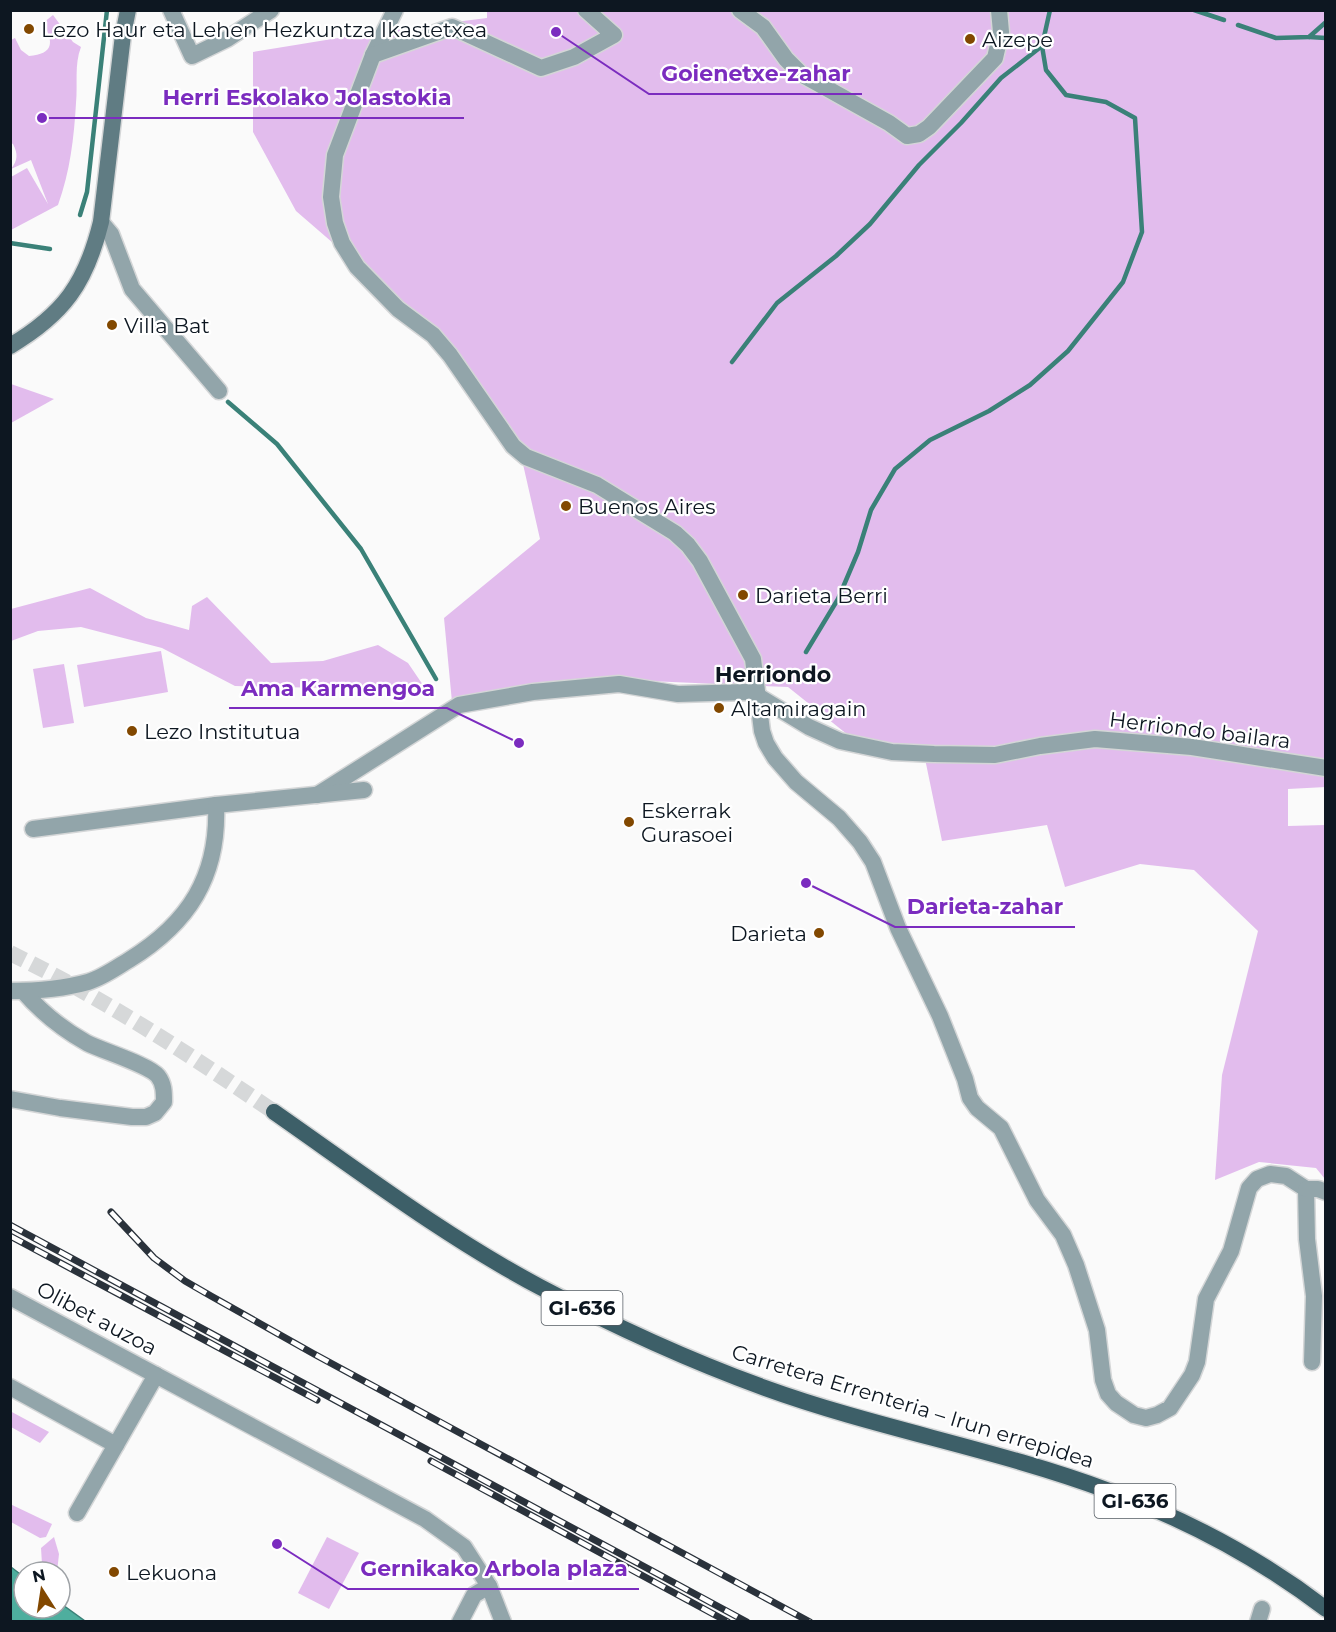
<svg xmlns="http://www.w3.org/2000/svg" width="1336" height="1632" font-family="Montserrat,sans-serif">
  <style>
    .green { fill: #e2bced }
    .water { fill: #4eae9e; stroke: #3a8178; stroke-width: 1.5 }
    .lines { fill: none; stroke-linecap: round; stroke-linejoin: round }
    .stream { stroke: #3a8178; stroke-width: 4.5 }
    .primary-tunnel { stroke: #d6d8d9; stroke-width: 16; stroke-dasharray: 16 8; stroke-linecap: butt }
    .minor-casing { stroke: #d4d6d7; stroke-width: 19 }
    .secondary-casing { stroke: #d4d6d7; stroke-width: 19 }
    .primary-casing { stroke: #d4d6d7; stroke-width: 19 }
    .minor { stroke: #92a5aa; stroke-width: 16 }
    .secondary { stroke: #607c83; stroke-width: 16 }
    .primary { stroke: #3d5f68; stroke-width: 16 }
    .rail-casing { stroke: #2a323b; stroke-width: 7 }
    .rail { stroke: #fff; stroke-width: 4.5; stroke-dasharray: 14; stroke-linecap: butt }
    .poi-dot { fill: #824800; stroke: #fff; stroke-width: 2 }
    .labels { text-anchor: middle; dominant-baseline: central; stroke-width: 4.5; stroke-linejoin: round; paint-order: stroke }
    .shield { fill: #fff; stroke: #565d64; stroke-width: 1.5 }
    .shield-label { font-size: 20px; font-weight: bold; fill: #0d1721 }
    .poi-label { font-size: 21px; fill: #0d1721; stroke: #fff; text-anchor: start }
    .street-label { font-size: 21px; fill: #0d1721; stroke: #fff }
    .neighbourhood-label { font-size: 22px; font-weight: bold; fill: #0d1721; stroke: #fff }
    .leader { fill: none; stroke: #7b2cbf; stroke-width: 2 }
    .callout-dot { fill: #7b2cbf; stroke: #fff; stroke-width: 2 }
    .callout-label { font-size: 22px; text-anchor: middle; font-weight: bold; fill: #7b2cbf; stroke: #fff; stroke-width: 4.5; stroke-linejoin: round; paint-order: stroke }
  </style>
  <rect width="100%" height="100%" fill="#fafafa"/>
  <!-- green -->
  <g class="green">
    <polygon points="487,11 1325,11 1326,787 1288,789 1288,826 1325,825 1325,1179 1316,1168 1259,1162 1215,1180 1222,1075 1258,931 1194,870 1140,864 1065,887 1047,825 942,841 923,749 868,751 788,687 626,680 452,702 444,618 540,539 520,451 421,319 296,211 253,132 253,52 375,32 487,18"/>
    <path d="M 53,15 L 73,42 L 81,47 C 74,65 78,84 76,103 C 74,138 70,172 58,205 L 11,230 L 11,177 L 27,168 L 48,204 L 31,160 L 11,169 C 18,160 18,154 13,144 L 11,143 L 11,40 L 15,38 L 21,50 L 29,56 C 54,54 54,42 43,23 Z"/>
    <polygon points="11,384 54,399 11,423"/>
    <polygon points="90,588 146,618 189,630 192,606 207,597 271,663 323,661 378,645 408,663 423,685 376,689 235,686 162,648 81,627 38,631 11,641 11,609"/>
    <polygon points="161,651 168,692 84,707 77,665"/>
    <polygon points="64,664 74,723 43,728 33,669"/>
    <polygon points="10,1411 49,1432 40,1443 11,1427"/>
    <polygon points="10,1504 52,1524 46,1537 40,1538 11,1522"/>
    <polygon points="54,1537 59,1554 57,1572 42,1564 41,1548"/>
    <polygon points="327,1537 359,1553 329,1609 298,1593"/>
  </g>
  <!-- water -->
  <polygon class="water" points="11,1567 24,1577 24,1608 60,1608 60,1603 85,1621 11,1621"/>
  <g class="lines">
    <!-- stream -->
    <g class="stream">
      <polyline points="1194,10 1224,20"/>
      <polyline points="1238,25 1276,38 1309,37 1326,22"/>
      <polyline points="1309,37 1326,38"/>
      <polyline points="80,215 87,192 107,10"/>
      <polyline points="10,243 50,249"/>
      <polyline points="732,362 777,303 836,256 870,224 919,165 961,123 1001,78 1042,46"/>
      <polyline points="228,402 277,444 361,549 436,679"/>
      <polyline points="806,652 838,599 858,552 871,510 895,469 930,440 989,411 1030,385 1068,351 1123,282 1142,232 1135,118 1106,102 1066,95 1046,70 1042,46 1050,10"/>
    </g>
    <!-- primary-tunnel -->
    <path class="primary-tunnel" d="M 10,953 C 103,998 189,1054 274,1112"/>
    <defs>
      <g id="minor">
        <polyline points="171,10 192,56 227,39 271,10"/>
        <polyline points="395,10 373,55 335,155 331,197 335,223 342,243 357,267 398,309 433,335 450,355 513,446 526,457 597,485 675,533 688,545 700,561 753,659 762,731 766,743 775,758 796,782 839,818 860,842 873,862 898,928 940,1016 965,1079 970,1098 977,1108 1001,1128 1037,1200 1063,1235 1076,1265 1097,1330 1103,1380 1108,1394 1116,1403 1134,1415 1146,1418 1157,1415 1170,1408 1192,1375 1197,1362 1206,1299 1231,1251 1249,1188 1257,1179 1270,1174 1286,1176 1306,1189 1307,1239 1314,1296 1312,1362"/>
        <polyline points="740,10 763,27 786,59 801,74 889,123 907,136 919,134 929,127 995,58 1001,32 999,10"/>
        <polyline points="373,55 452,27 541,68 574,57 614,35 586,10"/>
        <polyline points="101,222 111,234 132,289 219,391"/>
        <polyline points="317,795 459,705 533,692 619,684 678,694 747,692 758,696 809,727 840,741 892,752 934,754 995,755 1040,746 1095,739 1192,747 1326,768"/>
        <polyline points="33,829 216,805"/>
        <path d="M 10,991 C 37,991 63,989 88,982 C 102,978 116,968 129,960 C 189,923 219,876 216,805 L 364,790"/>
        <path d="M 10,1099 L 60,1108 L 132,1117 L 146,1117 L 155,1113 L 164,1102 C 164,1092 164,1084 158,1076 C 149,1065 103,1051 87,1043 C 62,1029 41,1012 23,991"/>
        <polyline points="1306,1189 1318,1189 1326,1192"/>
        <polyline points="10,1297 425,1519 464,1547 489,1586 503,1622"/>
        <polyline points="10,1387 116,1445"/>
        <polyline points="77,1513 156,1375"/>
        <polyline points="460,1622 474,1595 489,1586"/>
        <polyline points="1258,1622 1262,1609"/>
      </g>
      <path id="secondary" d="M 10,346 C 64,314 86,283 101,222 L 123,35 L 128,10"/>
      <path id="primary" d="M 274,1112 C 360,1172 446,1237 540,1287 C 612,1325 688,1360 765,1388 C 878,1429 997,1449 1109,1491 C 1188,1520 1259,1558 1326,1609"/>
    </defs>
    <!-- minor casing -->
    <use href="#minor" class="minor-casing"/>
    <!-- secondary casing -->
    <use href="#secondary" class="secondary-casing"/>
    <!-- primary casing -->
    <use href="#primary" class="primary-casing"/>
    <!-- minor -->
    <use href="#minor" class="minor"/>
    <!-- secondary -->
    <use href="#secondary" class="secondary"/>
    <!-- primary -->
    <use href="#primary" class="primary"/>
    <defs>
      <g id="rail">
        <polyline points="111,1212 154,1258 185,1281 211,1296 314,1354 810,1622"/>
        <polyline points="10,1225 747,1622"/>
        <polyline points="10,1236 317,1400"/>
        <polyline points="431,1461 728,1622"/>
      </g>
    </defs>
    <!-- rail casing -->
    <use href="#rail" class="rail-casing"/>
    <!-- rail -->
    <use href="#rail" class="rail"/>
  </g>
  <!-- markers -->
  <g class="poi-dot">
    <circle cx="29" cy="29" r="6"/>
    <circle cx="970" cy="39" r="6"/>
    <circle cx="112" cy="325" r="6"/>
    <circle cx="566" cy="506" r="6"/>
    <circle cx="743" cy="595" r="6"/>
    <circle cx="719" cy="708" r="6"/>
    <circle cx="132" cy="731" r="6"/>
    <circle cx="629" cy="822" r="6"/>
    <circle cx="819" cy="933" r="6"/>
    <circle cx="114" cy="1572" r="6"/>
  </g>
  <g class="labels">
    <!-- shield labels -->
    <g class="shield">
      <rect x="541.5" y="1291" width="81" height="34" rx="4.5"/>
      <rect x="1094.5" y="1484" width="81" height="34" rx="4.5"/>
    </g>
    <g class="shield-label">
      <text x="582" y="1308">GI-636</text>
      <text x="1135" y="1501">GI-636</text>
    </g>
    <!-- poi labels -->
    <g class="poi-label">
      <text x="41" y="29">Lezo Haur eta Lehen Hezkuntza Ikastetxea</text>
      <text x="982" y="39">Aizepe</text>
      <text x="124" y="325">Villa Bat</text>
      <text x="578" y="506">Buenos Aires</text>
      <text x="755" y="595">Darieta Berri</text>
      <text x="731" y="708">Altamiragain</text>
      <text x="144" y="731">Lezo Institutua</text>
      <text x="641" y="810">Eskerrak<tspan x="641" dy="24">Gurasoei</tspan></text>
      <text x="807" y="933" text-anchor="end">Darieta</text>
      <text x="126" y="1572">Lekuona</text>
    </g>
    <!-- street labels -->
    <g class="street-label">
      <text transform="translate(1200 730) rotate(7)">Herriondo bailara</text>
      <text transform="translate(97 1318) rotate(28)">Olibet auzoa</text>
      <text transform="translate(913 1406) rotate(17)">Carretera Errenteria – Irun errepidea</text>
    </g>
    <!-- neighbourhood labels -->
    <g class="neighbourhood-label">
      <text x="773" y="674">Herriondo</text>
    </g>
  </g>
  <!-- callouts -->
  <path class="leader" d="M556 32L649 94H862M42 118L151 118H464M519 743L447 708H229M806 883L895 927H1075M277 1544L348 1589H639"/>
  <g class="callout-dot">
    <circle cx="556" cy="32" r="6"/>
    <circle cx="42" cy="118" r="6"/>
    <circle cx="519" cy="743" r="6"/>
    <circle cx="806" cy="883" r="6"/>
    <circle cx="277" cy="1544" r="6"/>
  </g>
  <g class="callout-label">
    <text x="756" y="81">Goienetxe-zahar</text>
    <text x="307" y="105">Herri Eskolako Jolastokia</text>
    <text x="338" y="696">Ama Karmengoa</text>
    <text x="985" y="914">Darieta-zahar</text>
    <text x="494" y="1576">Gernikako Arbola plaza</text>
  </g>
  <!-- border -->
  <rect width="1336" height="1632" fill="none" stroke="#0d1721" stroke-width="24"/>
  <!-- north arrow -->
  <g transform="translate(42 1590) rotate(348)"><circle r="28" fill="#ffffff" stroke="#9ea2a6" stroke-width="1.5"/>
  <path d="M0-4.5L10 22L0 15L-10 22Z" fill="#824800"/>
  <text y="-9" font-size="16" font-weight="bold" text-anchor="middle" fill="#0d1721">N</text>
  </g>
</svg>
